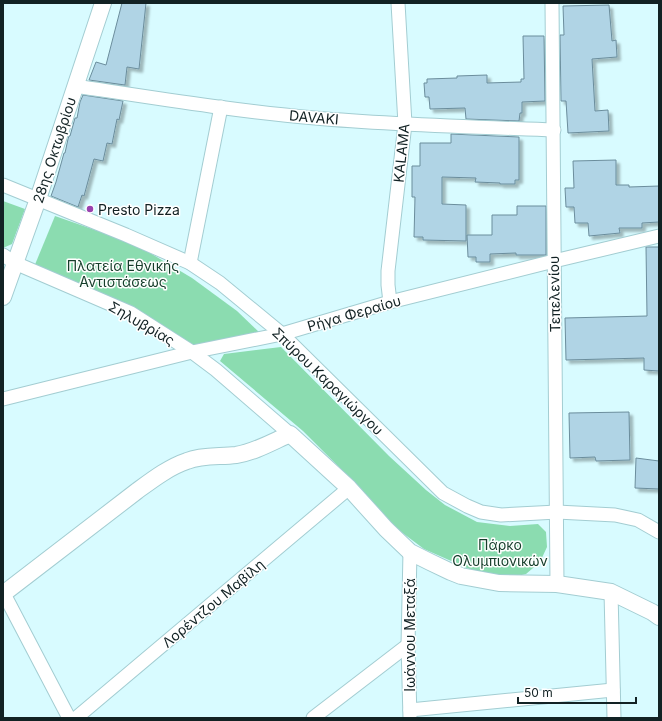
<svg xmlns="http://www.w3.org/2000/svg" width="662" height="721" font-family="Inter,sans-serif">
  <style>
    .green { fill: #8bdcb0 }
    .building { fill: #b0d4e5; stroke: #6b8d9c; filter: url(#shadow) }
    .lines { fill: none; stroke-linecap: round; stroke-linejoin: round }
    .minor-casing { stroke: #a3cdd2; stroke-width: 15 }
    .tertiary-casing { stroke: #a3cdd2; stroke-width: 18 }
    .minor { stroke: #fff; stroke-width: 13 }
    .tertiary { stroke: #fff; stroke-width: 16 }
    .poi-dot { fill: #9942af; stroke: #fff; stroke-width: 1.5 }
    .labels { text-anchor: middle; dominant-baseline: central; stroke-width: 3; stroke-linejoin: round; paint-order: stroke }
    .street-label { font-size: 14px; fill: #122224; stroke: #fff }
    .poi-label { font-size: 14px; fill: #122224; stroke: #fff; text-anchor: start }
    .park-label { font-size: 14px; fill: #153d2a; stroke: #fff }
  </style>
  <defs>
    <filter id="shadow"><feDropShadow dx="3.5" dy="3.5" stdDeviation="1" flood-color="#0004"/></filter>
  </defs>
  <rect width="100%" height="100%" fill="#d8fbff"/>
  <!-- green -->
  <g class="green">
    <polygon points="3,201 25,209 12,244 3,248"/>
    <polygon points="55,216 135,244 192,278 237,311 263,336 189,349 34,267"/>
    <polygon points="281,347 389,456 426,490 445,505 477,522 510,526 538,524 546,532 547,547 540,562 526,574 500,580 467,568 424,549 392,525 345,473 303,431 220,361 224,354"/>
  </g>
  <!-- building -->
  <g class="building">
    <polygon points="122,3 146,3 139,69 127,67 125,85 89,80 96,62 106,65"/>
    <polygon points="609,5 612,41 616,40 617,57 592,59 595,111 608,110 609,131 568,133 566,101 561,101 560,35 564,35 563,6"/>
    <polygon points="523,36 544,36 545,101 522,102 522,113 520,113 519,121 466,119 465,108 430,109 429,97 425,97 424,83 427,83 427,79 457,78 457,76 487,75 487,83 521,82 521,79 524,79"/>
    <polygon points="83,95 123,101 119,120 117,119 112,144 107,143 103,161 94,159 84,196 82,195 78,207 51,196 56,182 64,153 65,153 68,139 69,136 70,136 75,118 77,118 80,102"/>
    <polygon points="451,134 519,137 519,180 515,180 515,184 500,184 500,183 475,182 476,178 442,177 442,204 466,205 466,241 423,240 423,237 414,237 415,197 412,197 412,166 420,166 420,143 451,143"/>
    <polygon points="616,160 616,185 629,185 629,187 659,186 659,222 642,223 642,228 619,228 620,233 589,236 588,223 575,223 574,207 566,207 565,188 574,188 573,161"/>
    <polygon points="517,206 546,206 546,255 516,255 516,253 490,254 490,262 476,262 476,257 468,257 467,235 492,235 492,215 517,215"/>
    <polygon points="646,247 659,247 659,371 644,370 644,358 566,360 565,318 647,316"/>
    <polygon points="629,412 630,460 596,461 595,457 570,458 569,413"/>
    <polygon points="636,458 659,461 659,489 635,488"/>
  </g>
  <g class="lines">
    <defs>
      <g id="minor">
        <polyline points="552,3 557,584"/>
        <path d="M 75,86 C 155,98 235,111 315,118 C 394,125 474,127 554,130"/>
        <polyline points="3,185 126,235 190,263 220,283 282,334 443,493 467,506 481,512 501,515 557,512 615,515 638,520 659,532"/>
        <polyline points="3,255 15,263 131,313 192,352 216,370 290,434"/>
        <polyline points="190,263 221,107"/>
        <polyline points="390,302 388,285 388,271 405,124 398,3"/>
        <polyline points="3,399 192,352 282,334 390,302 554,261 659,236"/>
        <polyline points="3,592 69,718"/>
        <polyline points="611,592 614,718"/>
        <polyline points="410,710 613,690"/>
        <polyline points="76,718 349,488"/>
        <polyline points="313,718 408,645"/>
        <polyline points="410,718 408,645 410,552"/>
      </g>
      <g id="tertiary">
        <polyline points="3,297 38,199 103,3"/>
        <path d="M 3,594 L 137,491 C 152,480 169,467 187,461 C 202,455 220,457 236,455 C 255,452 272,442 290,434 L 349,488 L 386,529 L 410,552 L 430,562 L 451,572 L 461,576 L 499,583 L 557,584 L 611,592 L 652,612 L 659,617"/>
      </g>
    </defs>
    <!-- minor casing -->
    <use href="#minor" class="minor-casing"/>
    <!-- tertiary casing -->
    <use href="#tertiary" class="tertiary-casing"/>
    <!-- minor -->
    <use href="#minor" class="minor"/>
    <!-- tertiary -->
    <use href="#tertiary" class="tertiary"/>
  </g>
  <!-- markers -->
  <circle class="poi-dot" cx="90" cy="209" r="4"/>
  <g class="labels">
    <!-- street labels -->
    <g class="street-label">
      <text transform="translate(314 117) rotate(5)">DAVAKI</text>
      <text transform="translate(54 150) rotate(-72)">28ης Οκτωβρίου</text>
      <text transform="translate(401 153) rotate(-84)">KALAMA</text>
      <text transform="translate(554 294) rotate(-91)">Τεπελενίου</text>
      <text transform="translate(354 313) rotate(-16)">Ρήγα Φεραίου</text>
      <text transform="translate(142 323) rotate(30)">Σηλυβρίας</text>
      <text transform="translate(328 381) rotate(44)">Σπύρου Καραγιώργου</text>
      <text transform="translate(213 603) rotate(-40)">Λορέντζου Μαβίλη</text>
      <text transform="translate(409 635) rotate(-90)">Ιωάννου Μεταξά</text>
    </g>
    <!-- poi labels -->
    <g class="poi-label">
      <text x="98" y="209">Presto Pizza</text>
    </g>
    <!-- park labels -->
    <g class="park-label">
      <text x="123" y="265">Πλατεία Εθνικής<tspan x="123" dy="16">Αντιστάσεως</tspan></text>
      <text x="500" y="544">Πάρκο<tspan x="500" dy="16">Ολυμπιονικών</tspan></text>
    </g>
  </g>
  <!-- border -->
  <rect width="662" height="721" fill="none" stroke="#122224" stroke-width="8"/>
  <!-- scale -->
  <path d="M518 697v6h118v-6" fill="none" stroke="#122224" stroke-width="2"/>
  <text x="524" y="697" font-size="12" fill="#122224" stroke="#ffffff" stroke-width="3" paint-order="stroke">50 m</text>
</svg>
